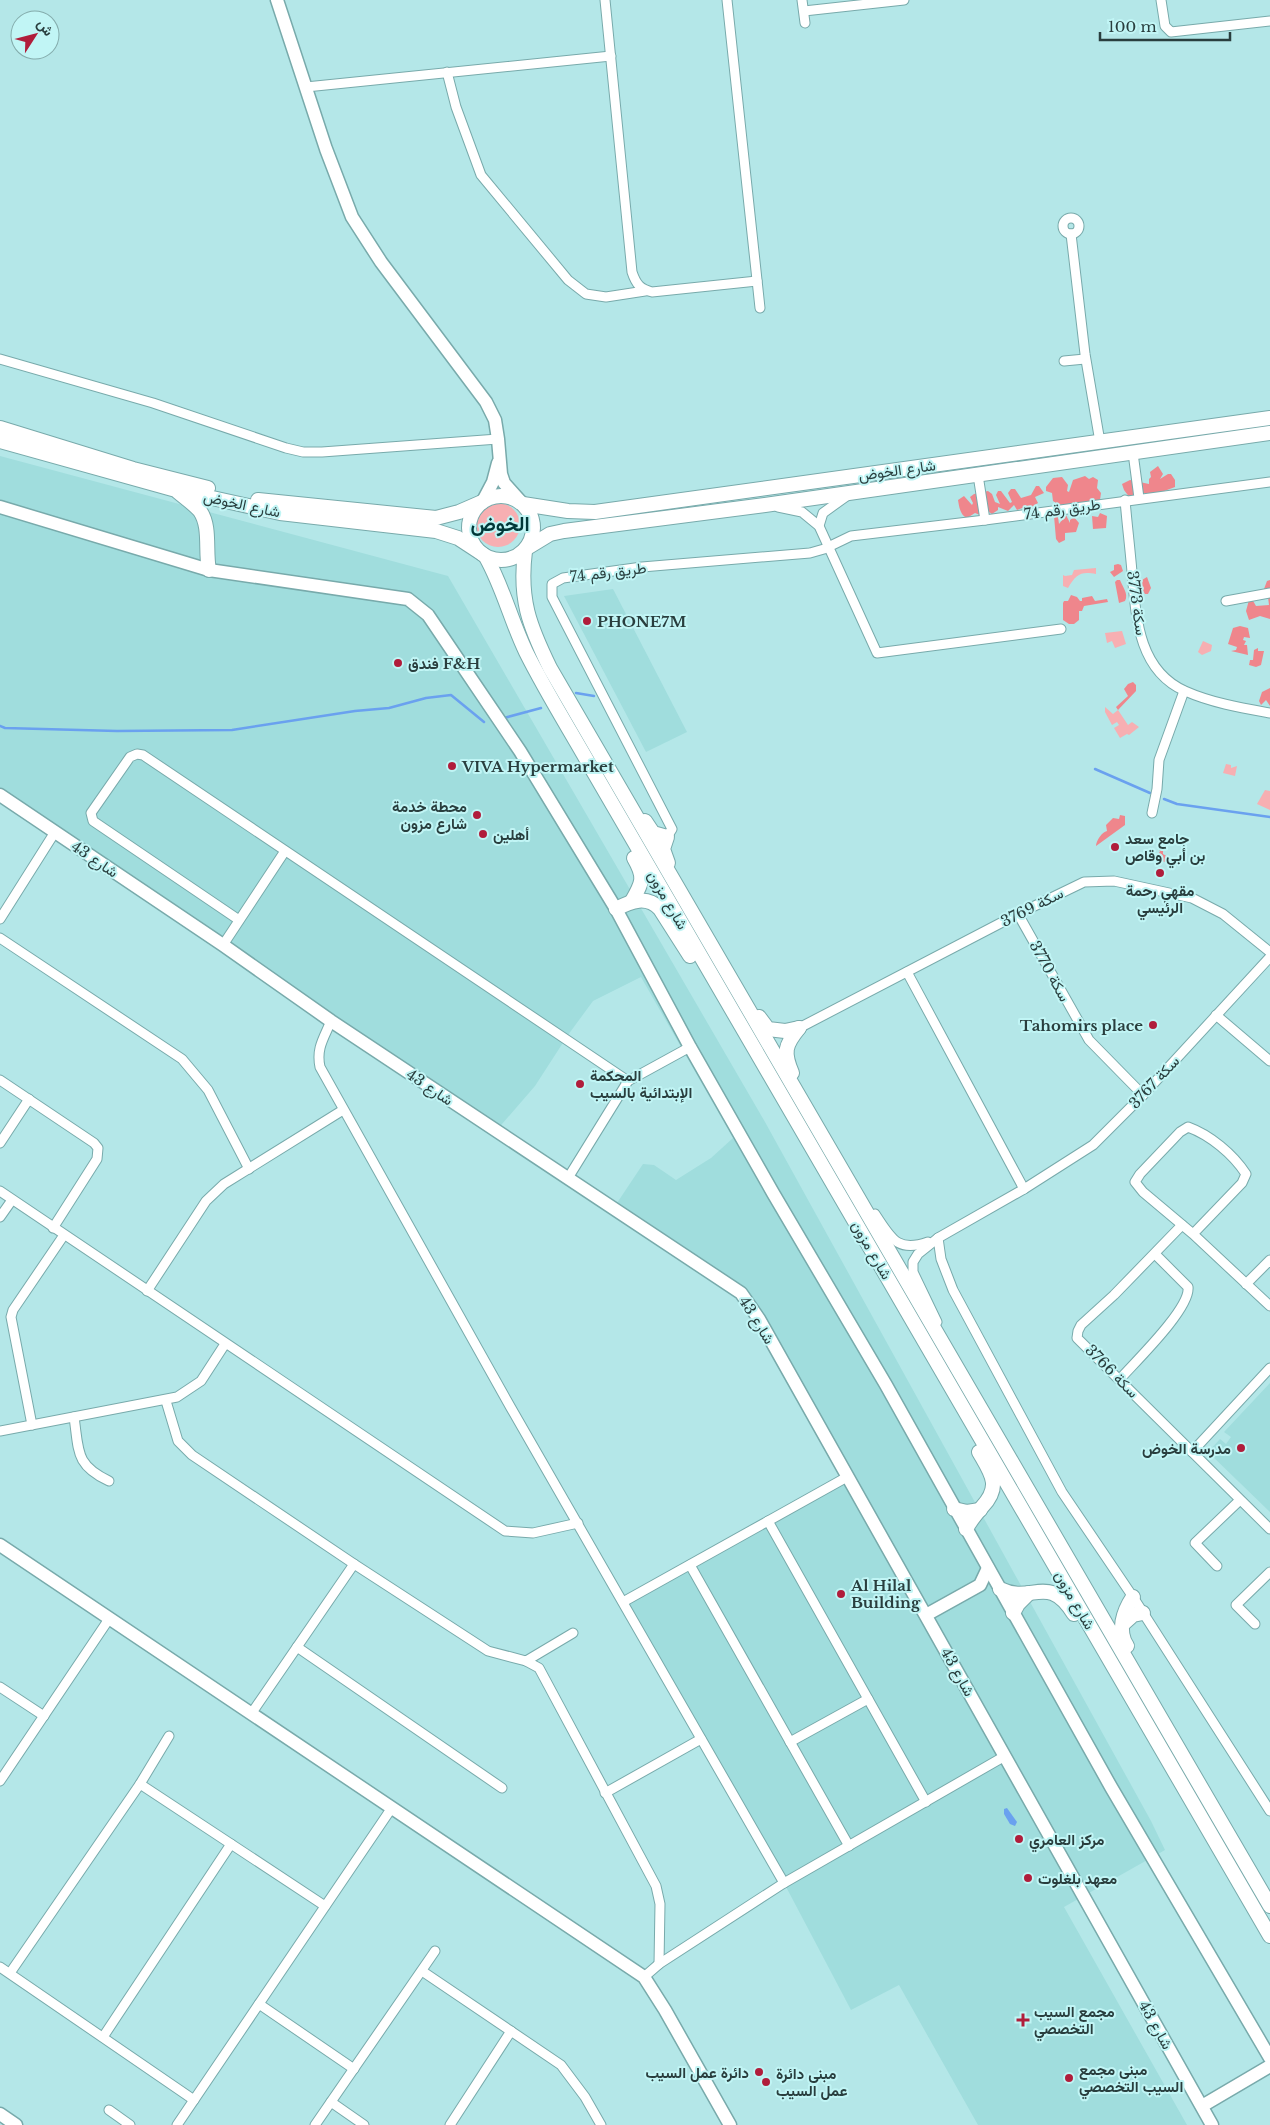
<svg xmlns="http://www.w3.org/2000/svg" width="1270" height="2125" font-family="'Libre Baskerville',Vazirmatn,serif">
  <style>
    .built { fill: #a0dddd }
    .green { fill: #f7afb2 }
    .forest { fill: #ef868c }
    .water { fill: #6aa1ef }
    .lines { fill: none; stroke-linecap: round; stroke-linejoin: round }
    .stream { stroke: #6aa1ef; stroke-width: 2.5 }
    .street-casing { stroke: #78aaab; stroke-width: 11 }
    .secondary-casing { stroke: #78aaab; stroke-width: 15 }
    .primary-casing { stroke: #78aaab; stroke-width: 16 }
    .street { stroke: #fff; stroke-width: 9 }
    .secondary { stroke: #fff; stroke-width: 12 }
    .primary { stroke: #fff; stroke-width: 14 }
    .poi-dot { fill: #b01d3b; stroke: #c1f5f5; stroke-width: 2 }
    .labels { text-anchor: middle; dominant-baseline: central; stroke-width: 4; stroke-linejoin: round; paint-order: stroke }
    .street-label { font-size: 15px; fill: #293e3e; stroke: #c1f5f5 }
    .poi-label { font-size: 15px; font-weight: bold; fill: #293e3e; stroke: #c1f5f5; text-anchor: start }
    .district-label { font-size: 20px; font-weight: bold; fill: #003738; stroke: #c1f5f5 }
  </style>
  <rect width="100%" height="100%" fill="#b4e7e8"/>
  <!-- built -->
  <g class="built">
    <polygon points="0,456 448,576 765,1122 1151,1821 1165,1850 1064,1907 1187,2125 978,2125 899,1985 851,2010 784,1883 623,1602 847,1477 733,1286 617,1203 643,1164 654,1165 676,1180 711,1158 733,1138 641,977 593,1001 568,1035 535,1086 496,1131 0,795"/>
    <polygon points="613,589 687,732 646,752 564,596"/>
    <polygon points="1270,1383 1270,1512 1208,1452 1220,1439 1226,1444 1231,1437 1224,1432"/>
  </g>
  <!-- green -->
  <g class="green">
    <circle cx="498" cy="525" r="22"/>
    <path d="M 1096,568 L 1096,574 C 1081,571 1076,574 1068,588 L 1063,586 L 1063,575 L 1065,576 L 1072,575 L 1074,570 Z"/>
    <polygon points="1122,631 1126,644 1115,648 1112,641 1107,643 1105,633"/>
    <polygon points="1203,641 1212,645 1211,651 1202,655 1198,652"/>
    <polygon points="1105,707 1113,714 1118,710 1128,725 1132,722 1139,727 1129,735 1127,734 1120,738 1114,728 1119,725 1117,722 1112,725 1105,712"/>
    <polygon points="1226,764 1231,765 1231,768 1237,766 1235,776 1223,773"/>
    <polygon points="1265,790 1270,791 1270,810 1257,804"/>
  </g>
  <!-- forest -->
  <g class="forest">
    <polygon points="1158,466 1163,474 1160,479 1168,474 1171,474 1175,480 1175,487 1159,493 1136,493 1130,498 1124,490 1122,484 1130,480 1149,484 1149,479 1151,477 1150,472"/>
    <polygon points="1085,476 1089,479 1093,477 1098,480 1097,488 1101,493 1100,500 1059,505 1053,501 1052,493 1046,491 1046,487 1053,478 1062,477 1068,485 1067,491 1069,492 1073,480"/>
    <path d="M 1036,486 L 1039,486 L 1044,493 L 1035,497 L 1038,503 L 1030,508 L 1025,507 L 1017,510 L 1014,505 L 1008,511 L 998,507 L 998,510 L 992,514 L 986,510 L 980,515 L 975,513 L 967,518 C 960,515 959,506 958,500 L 964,496 L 972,505 L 973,503 L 970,497 L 974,494 L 988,491 L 992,494 L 995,502 L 1000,504 L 996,495 L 998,491 L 1001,491 L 1010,503 L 1012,502 L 1008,493 L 1011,489 L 1015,489 L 1021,498 L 1031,495 Z"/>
    <polygon points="1100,513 1107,516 1106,528 1093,529 1092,516 1098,517"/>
    <polygon points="1066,515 1070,523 1070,520 1074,517 1079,523 1076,532 1065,533 1065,540 1059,543 1056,539 1054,516 1058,517 1059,524"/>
    <polygon points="1118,564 1121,565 1123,571 1114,577 1110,572 1114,570 1114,565"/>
    <polygon points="1147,577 1151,588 1148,594 1145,594 1142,589 1142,580"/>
    <path d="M 1117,580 L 1120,580 C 1122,586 1129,594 1125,601 L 1119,603 L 1115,582 Z"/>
    <polygon points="1270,580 1270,619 1260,616 1249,620 1246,611 1249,600 1252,599 1256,606 1269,605 1268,597 1264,589 1267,581"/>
    <polygon points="1071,595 1077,597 1080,601 1082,601 1082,598 1092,596 1095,601 1107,599 1108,602 1084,606 1082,611 1079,611 1079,620 1074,624 1069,624 1063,620 1063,603 1064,601 1068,601"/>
    <polygon points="1240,626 1248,628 1250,638 1244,637 1243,640 1246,641 1244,645 1247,645 1248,655 1231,651 1236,650 1237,647 1228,644 1233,628"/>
    <polygon points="1258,648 1258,651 1264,651 1261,665 1256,667 1249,665 1250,660 1253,660 1254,650"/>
    <polygon points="1133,682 1136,685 1136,691 1118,710 1116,707 1128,696 1124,689 1128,684"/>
    <polygon points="1270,688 1270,706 1266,700 1261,705 1259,701 1262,692"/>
    <path d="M 1120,815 L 1125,816 L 1125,825 L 1096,846 C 1096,841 1102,832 1107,831 L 1106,825 L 1113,818 L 1119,819 Z"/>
    <polygon points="1159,849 1163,850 1163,854 1170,858 1171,863 1150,859 1160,852"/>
  </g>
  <!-- water -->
  <polygon class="water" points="1007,1808 1017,1822 1015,1826 1010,1824 1004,1814 1004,1809"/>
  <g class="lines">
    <!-- stream -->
    <g class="stream">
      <polyline points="576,693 594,696"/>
      <polyline points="504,718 541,708"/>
      <polyline points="0,726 5,728 117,731 232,730 355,711 389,708 426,698 451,695 484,722"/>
      <polyline points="1095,769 1150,793"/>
      <polyline points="1164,799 1177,804 1270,817"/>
    </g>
    <defs>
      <g id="street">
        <path d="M 605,0 L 632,272 C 636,284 640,289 652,292 L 757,281"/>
        <polyline points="727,0 760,308"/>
        <polyline points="802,0 805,23"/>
        <polyline points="1161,0 1165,26 1171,32 1270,21"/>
        <polyline points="804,11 904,0"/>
        <polyline points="447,72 456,107 481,175 568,280 586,294 606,297 645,291"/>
        <polyline points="306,87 611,56"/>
        <circle cx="1071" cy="226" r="8"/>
        <polyline points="1071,234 1085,354 1100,442"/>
        <polyline points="0,359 153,403 286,448 303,452 322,452 498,439"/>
        <polyline points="1064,361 1085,359"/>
        <polyline points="1133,453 1139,498"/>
        <polyline points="978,475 985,520"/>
        <path d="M 1125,500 C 1127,524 1130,548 1132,572 C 1136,617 1138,670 1185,691 C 1212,703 1242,708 1270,713"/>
        <polyline points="778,507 802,512 819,526 877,653 1061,629"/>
        <polyline points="819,526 823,513 848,495"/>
        <polyline points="1226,601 1270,593"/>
        <polyline points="1152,813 1157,789 1159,760 1184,691"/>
        <polyline points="667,837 672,829 552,597 552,584 563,578 642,567 810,553 824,549 851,536 985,520 1270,482"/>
        <polyline points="1018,914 1089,1040 1143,1095"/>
        <polyline points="0,919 55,832"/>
        <polyline points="239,920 93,821 91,813 130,757 137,754 143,755 628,1081"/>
        <polyline points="0,938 182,1059 208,1090 249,1169"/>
        <polyline points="223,945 285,851"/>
        <polyline points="907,972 1024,1189"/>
        <polyline points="1216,1015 1270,1061"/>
        <path d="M 331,1021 C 324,1038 316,1048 320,1067 L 511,1408 L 784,1883"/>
        <polyline points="799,1028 1018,914 1084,882 1114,881 1192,898 1223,914 1270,952"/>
        <polyline points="0,1080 94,1143 98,1148 97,1159 53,1228"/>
        <polyline points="0,1143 29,1099"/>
        <polyline points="568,1178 628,1081 690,1047"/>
        <polyline points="0,1191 505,1531 533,1533 578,1523"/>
        <path d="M 875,1214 C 891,1238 897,1253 928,1242"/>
        <polyline points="0,1217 12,1200"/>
        <polyline points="1182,1225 1114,1295 1081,1325 1078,1331 1077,1338 1270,1529"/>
        <path d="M 1193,1234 L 1242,1183 L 1246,1174 C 1233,1154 1210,1135 1188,1127 L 1180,1132 L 1140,1174 L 1135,1182 L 1143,1192 L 1193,1234 L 1270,1306"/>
        <polyline points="938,1238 941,1259 953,1290 1062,1492 1133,1597 1270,1811"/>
        <polyline points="1246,1284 1270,1260"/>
        <polyline points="147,1291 206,1201 224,1184 343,1110"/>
        <polyline points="937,1322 913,1272 913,1262 918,1254 938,1238 1024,1189 1093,1145 1143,1095 1270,957"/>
        <path d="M 1120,1379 C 1135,1362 1191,1308 1188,1287 L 1155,1254"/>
        <polyline points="166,1401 178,1441 192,1455 354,1564 488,1651 526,1661 573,1633"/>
        <path d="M 74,1417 C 79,1451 75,1465 109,1481"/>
        <polyline points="32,1425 11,1317 13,1310 64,1235"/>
        <polyline points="0,1431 177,1397 201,1381 225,1344"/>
        <polyline points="1192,1452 1270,1368"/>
        <polyline points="768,1521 926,1802"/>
        <polyline points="690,1565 849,1846"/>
        <polyline points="1217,1566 1195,1543 1240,1500"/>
        <polyline points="623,1602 847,1477"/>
        <polyline points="1255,1624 1236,1605 1270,1572"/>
        <polyline points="297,1647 502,1788"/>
        <polyline points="526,1661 539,1668 656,1886 660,1904 659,1964"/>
        <polyline points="0,1687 44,1716"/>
        <polyline points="251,1714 354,1564"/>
        <polyline points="790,1742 868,1699"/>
        <polyline points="0,1781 109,1619"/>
        <polyline points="140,1784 325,1906"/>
        <polyline points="605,1793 701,1739"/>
        <polyline points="0,1967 194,2100"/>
        <polyline points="422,1971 561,2065 585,2097 601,2125"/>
        <polyline points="10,1973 140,1784 169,1736"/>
        <polyline points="644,1977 659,1964 784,1883 1005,1756"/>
        <polyline points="259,2004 354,2069"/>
        <polyline points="103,2037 231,1844"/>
        <polyline points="331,2102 364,2125"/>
        <polyline points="109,2110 130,2125"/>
        <polyline points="177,2125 391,1809"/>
        <polyline points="315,2125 435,1951"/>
        <polyline points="450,2125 511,2031"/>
      </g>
      <g id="secondary">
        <polyline points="277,0 326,149 352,217 381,262 486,402 495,420 498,439 501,474 504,483 521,502"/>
        <polyline points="483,501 493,482 498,463"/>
        <polyline points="0,507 209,570 408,599 428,615 520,751 616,909 690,1047 773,1193 886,1385 1111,1787 1270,2058"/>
        <polyline points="0,795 223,945 331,1021 741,1293 759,1319 1212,2125"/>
        <polyline points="0,1545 644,1977 665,2010 730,2125"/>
        <polyline points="926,1615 980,1585 988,1568"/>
        <polyline points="1202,2106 1270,2066"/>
        <polyline points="0,2114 16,2125"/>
      </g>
      <g id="primary">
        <polyline points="0,428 133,469 208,488"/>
        <polyline points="0,441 176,490 280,513 436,531 458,538 484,555"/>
        <path d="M 178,492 C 185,498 194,504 200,511 C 211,527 205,551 209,570"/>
        <circle cx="501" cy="528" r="32"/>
        <polyline points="258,500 436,518 459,512 482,502"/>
        <polyline points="523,504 568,511 595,512 1270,418"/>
        <polyline points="527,548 550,534 564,531 765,505 1270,433"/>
        <path d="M 525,551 C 519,599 529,625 550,668 L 1270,1906"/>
        <path d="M 486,557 C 503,587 511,621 526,652 C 546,692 570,730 592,769 L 1270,1936"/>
        <polyline points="645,821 653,833 667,837 663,849 668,863"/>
        <path d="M 632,901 C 643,882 645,877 634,858"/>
        <path d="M 616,909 C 631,901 647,895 660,909 L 690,956"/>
        <polyline points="759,1017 768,1029 785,1031 799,1028"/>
        <path d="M 792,1073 C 783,1052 785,1045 799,1028"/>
        <polyline points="954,1509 967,1512 980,1510"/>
        <path d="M 966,1529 C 970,1521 976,1514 982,1507 C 1002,1486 991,1473 979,1452"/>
        <path d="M 1000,1589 C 1032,1605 1048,1572 1074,1614"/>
        <polyline points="1013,1613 1018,1604 1029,1593"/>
        <polyline points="1123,1624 1133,1615 1143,1613"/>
        <path d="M 1127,1646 C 1117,1631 1123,1612 1133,1597"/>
      </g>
    </defs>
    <!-- street casing -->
    <use href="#street" class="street-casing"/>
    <!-- secondary casing -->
    <use href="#secondary" class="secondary-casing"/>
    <!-- primary casing -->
    <use href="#primary" class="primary-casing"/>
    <!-- street -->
    <use href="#street" class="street"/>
    <!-- secondary -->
    <use href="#secondary" class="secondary"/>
    <!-- primary -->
    <use href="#primary" class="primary"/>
  </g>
  <!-- markers -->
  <g class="poi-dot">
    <circle cx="587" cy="621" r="5"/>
    <circle cx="398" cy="663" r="5"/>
    <circle cx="452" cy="766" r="5"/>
    <circle cx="477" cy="815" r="5"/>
    <circle cx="483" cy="834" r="5"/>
    <circle cx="1115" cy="847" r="5"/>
    <circle cx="1160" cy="873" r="5"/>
    <circle cx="1153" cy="1025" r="5"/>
    <circle cx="580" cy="1084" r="5"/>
    <circle cx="1241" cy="1448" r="5"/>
    <circle cx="841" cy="1594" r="5"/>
    <circle cx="1019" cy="1839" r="5"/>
    <circle cx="1028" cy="1878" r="5"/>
    <path d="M1020.5 2012.5h5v5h5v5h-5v5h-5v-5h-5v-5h5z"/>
    <circle cx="759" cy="2072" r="5"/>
    <circle cx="1069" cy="2078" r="5"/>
    <circle cx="766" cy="2082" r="5"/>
  </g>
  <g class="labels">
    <!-- street labels -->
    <g class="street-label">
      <text transform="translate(897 470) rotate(-8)">شارع الخوض</text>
      <text transform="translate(242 504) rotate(12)">شارع الخوض</text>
      <text transform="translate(1062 509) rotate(-8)">طريق رقم 74</text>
      <text transform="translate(608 572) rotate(-7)">طريق رقم 74</text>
      <text transform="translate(1137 603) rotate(82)">سكة 3773</text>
      <text transform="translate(95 859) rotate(34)">شارع 43</text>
      <text transform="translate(668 900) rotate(60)">شارع مزون</text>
      <text transform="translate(1032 907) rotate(-27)">سكة 3769</text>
      <text transform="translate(1050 971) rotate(61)">سكة 3770</text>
      <text transform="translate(1154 1082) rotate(-47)">سكة 3767</text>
      <text transform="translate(430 1087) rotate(34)">شارع 43</text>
      <text transform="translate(872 1250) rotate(60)">شارع مزون</text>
      <text transform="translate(757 1320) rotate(58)">شارع 43</text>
      <text transform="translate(1112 1371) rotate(45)">سكة 3766</text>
      <text transform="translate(1075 1600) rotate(60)">شارع مزون</text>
      <text transform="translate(958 1672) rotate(61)">شارع 43</text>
      <text transform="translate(1156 2025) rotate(61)">شارع 43</text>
    </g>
    <!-- poi labels -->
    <g class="poi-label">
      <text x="597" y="621">PHONE7M</text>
      <text x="408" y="663">فندق F&amp;H</text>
      <text x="462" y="766">VIVA Hypermarket</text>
      <text x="467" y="806" text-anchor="end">محطة خدمة<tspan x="467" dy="17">شارع مزون</tspan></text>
      <text x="493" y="834">أهلين</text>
      <text x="1125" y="838">جامع سعد<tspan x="1125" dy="17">بن أبي وقاص</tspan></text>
      <text x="1160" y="890" text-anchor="middle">مقهي رحمة<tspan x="1160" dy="17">الرئيسي</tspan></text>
      <text x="1143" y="1025" text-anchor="end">Tahomirs place</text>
      <text x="590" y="1075">المحكمة<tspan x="590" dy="17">الإبتدائية بالسيب</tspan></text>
      <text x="1231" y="1448" text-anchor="end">مدرسة الخوض</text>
      <text x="851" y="1585">Al Hilal<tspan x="851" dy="17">Building</tspan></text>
      <text x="1029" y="1839">مركز العامري</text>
      <text x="1038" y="1878">معهد بلغلوت</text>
      <text x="1034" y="2011">مجمع السيب<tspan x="1034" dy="17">التخصصي</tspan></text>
      <text x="1079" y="2069">مبنى مجمع<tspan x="1079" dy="17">السيب التخصصي</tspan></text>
      <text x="749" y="2072" text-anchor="end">دائرة عمل السيب</text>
      <text x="776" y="2073">مبنى دائرة<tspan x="776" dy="17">عمل السيب</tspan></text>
    </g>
    <!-- district labels -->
    <g class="district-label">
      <text x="500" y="524">الخوض</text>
    </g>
  </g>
  <!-- north arrow -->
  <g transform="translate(35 35) rotate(54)"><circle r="24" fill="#c1f5f5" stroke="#84acac"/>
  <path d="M0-4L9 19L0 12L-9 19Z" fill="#b01d3b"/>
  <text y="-8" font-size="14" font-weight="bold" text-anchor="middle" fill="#293e3e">ش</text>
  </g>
  <!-- scale -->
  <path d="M1100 32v8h130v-8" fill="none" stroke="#293e3e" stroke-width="2.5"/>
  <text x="1108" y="32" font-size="15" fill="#293e3e" stroke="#c1f5f5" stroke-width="4" paint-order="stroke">100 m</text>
</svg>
